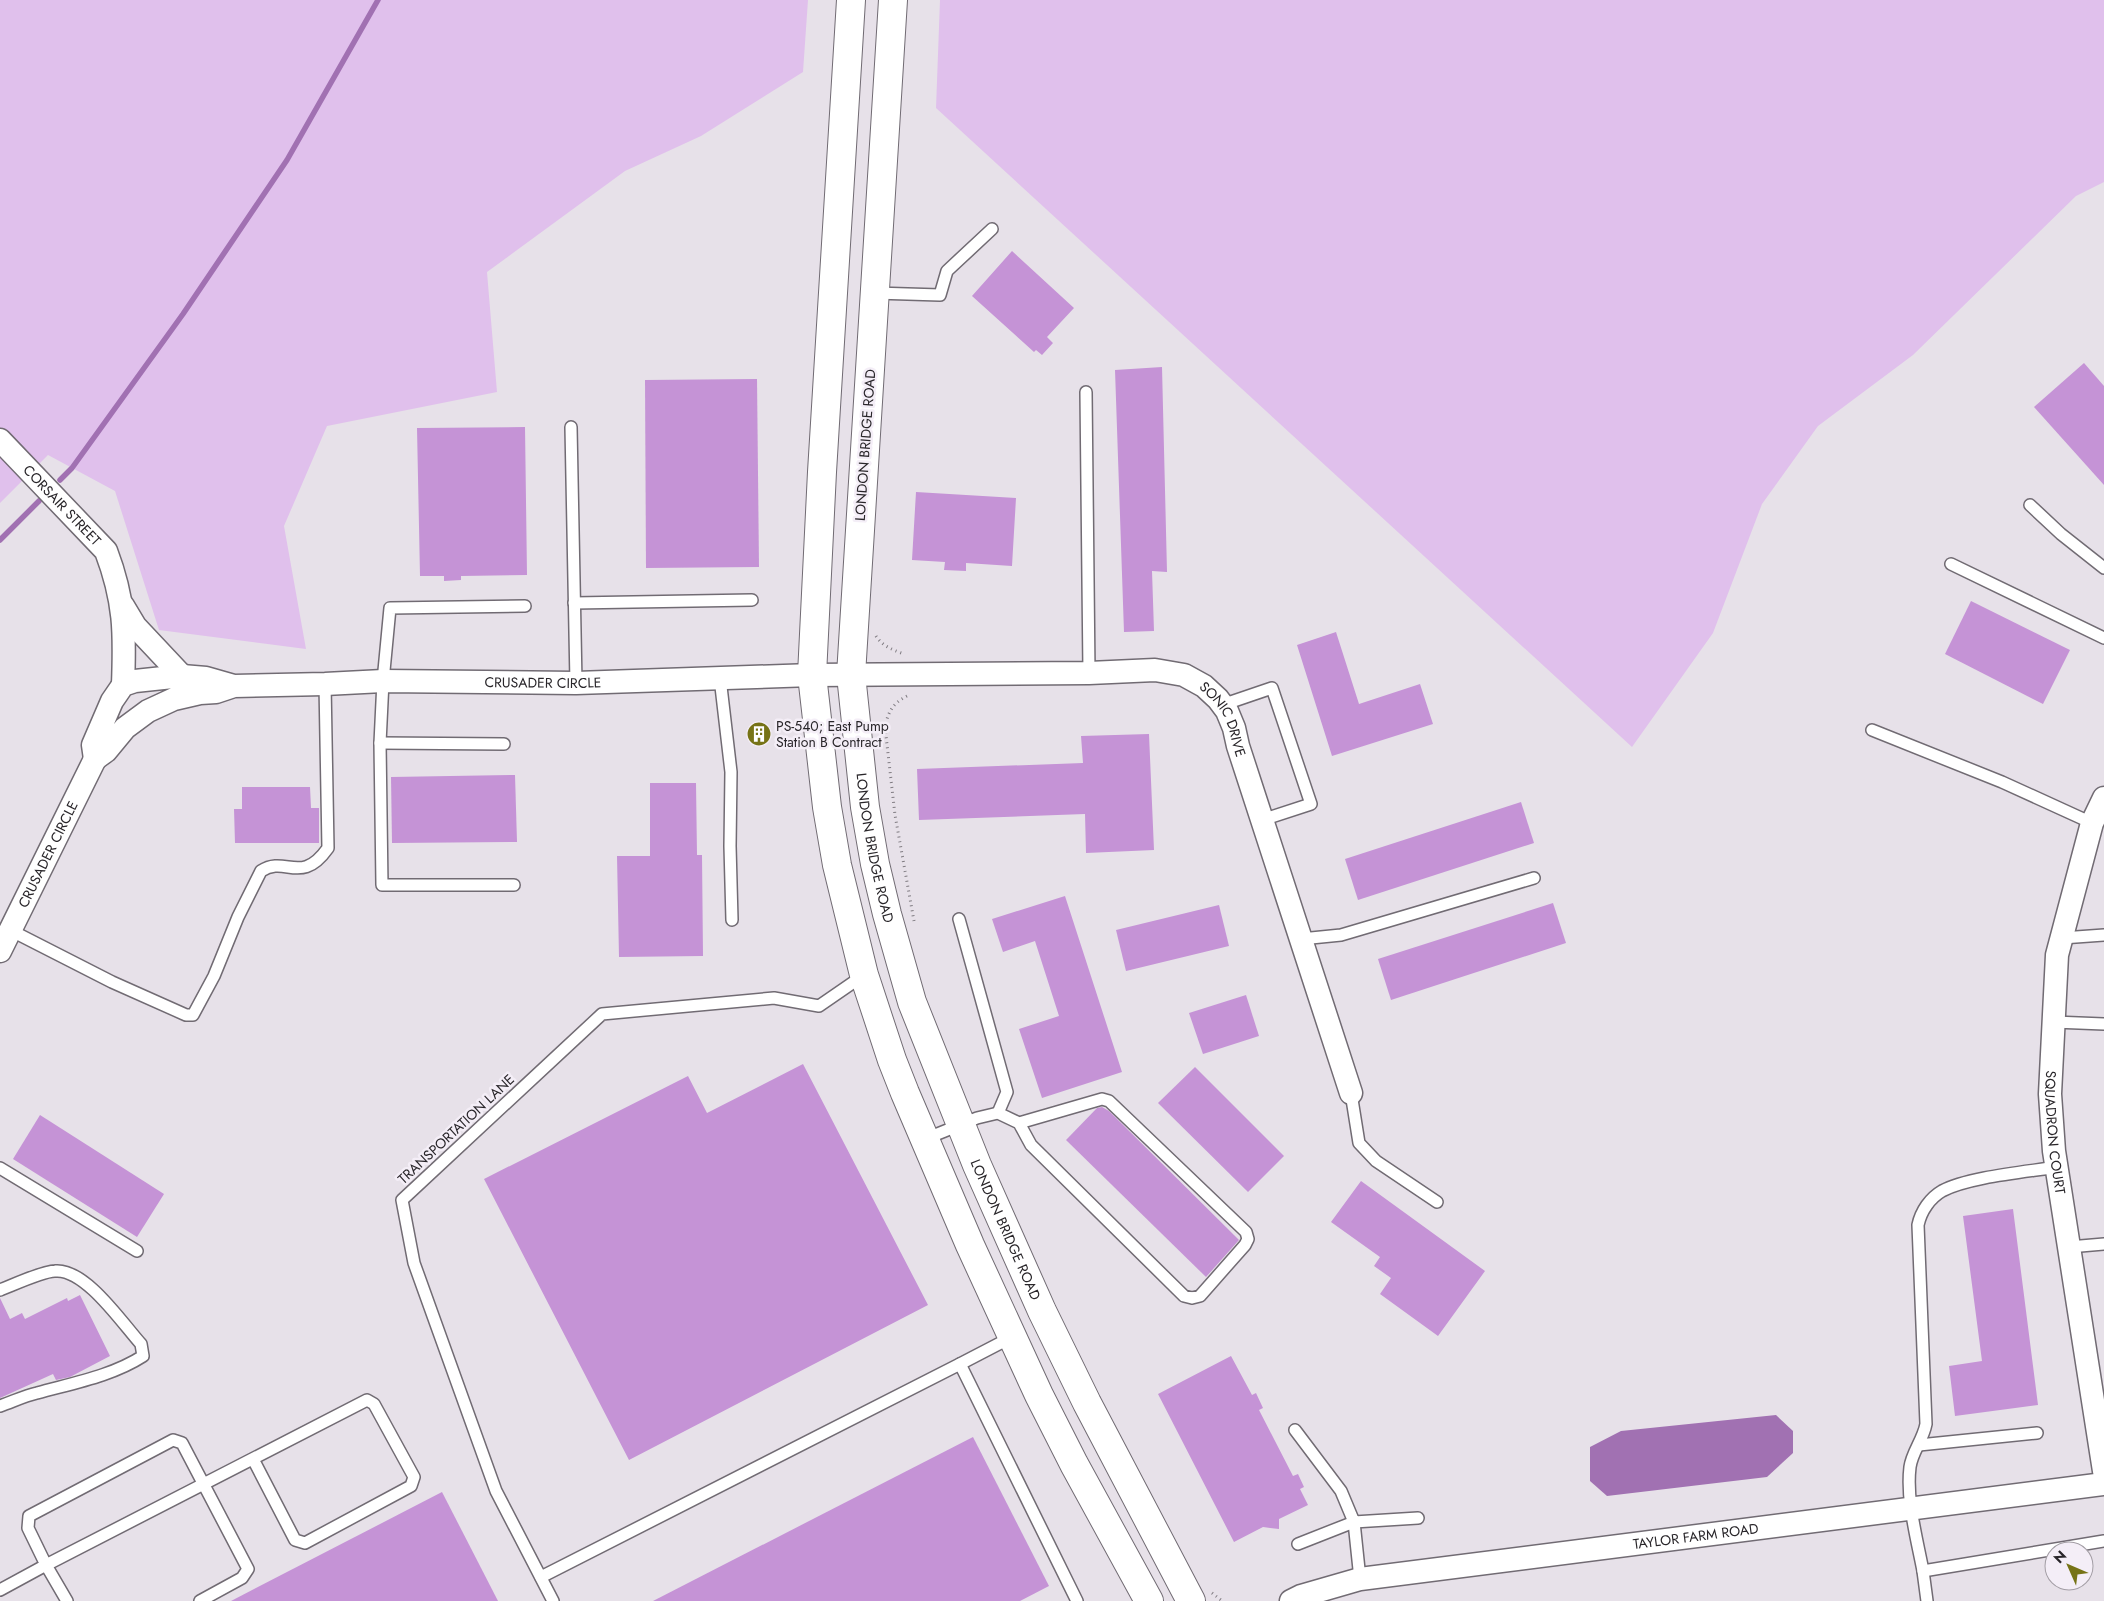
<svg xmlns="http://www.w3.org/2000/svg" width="2104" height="1601" font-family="Jost,sans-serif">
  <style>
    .green { fill: #e0c0ec }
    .water { fill: #a171b2 }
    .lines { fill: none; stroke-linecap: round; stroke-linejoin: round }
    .stream { stroke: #a171b2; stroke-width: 5.5 }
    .building { fill: #c593d6 }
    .service-casing { stroke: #716b73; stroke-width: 14 }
    .minor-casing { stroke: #716b73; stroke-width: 25 }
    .primary-casing { stroke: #716b73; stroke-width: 30 }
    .path { stroke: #807c82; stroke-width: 3; stroke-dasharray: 1 4; stroke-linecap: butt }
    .service { stroke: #fff; stroke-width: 11 }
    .minor { stroke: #fff; stroke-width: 22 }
    .primary { stroke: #fff; stroke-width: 28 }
    .labels { text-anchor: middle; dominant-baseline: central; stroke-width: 5; stroke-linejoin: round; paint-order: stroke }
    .street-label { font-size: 14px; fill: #29262a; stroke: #f4eef7 }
    .poi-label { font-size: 14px; fill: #29262a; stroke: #f4eef7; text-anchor: start }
  </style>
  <rect width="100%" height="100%" fill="#e7e1e9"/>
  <!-- green -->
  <g class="green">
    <polygon points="0,0 808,0 803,72 701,136 625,171 487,272 497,392 327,426 284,526 306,649 159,630 115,491 48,455 0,503"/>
    <polygon points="940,0 2104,0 2104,182 2076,196 1913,355 1818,426 1762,504 1713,633 1632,747 936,108"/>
  </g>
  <!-- water -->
  <polygon class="water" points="1776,1415 1793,1431 1793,1453 1767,1477 1607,1496 1590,1481 1590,1447 1621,1431"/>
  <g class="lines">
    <!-- stream -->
    <g class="stream">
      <polyline points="60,480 72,468 183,314 287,160 378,0"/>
      <polyline points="0,540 39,501"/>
    </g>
  </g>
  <!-- building -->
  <g class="building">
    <polygon points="1012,251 1074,308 1047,337 1053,343 1042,355 1036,350 1034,352 972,296"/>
    <polygon points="2084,363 2104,386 2104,485 2034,407"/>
    <polygon points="1162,367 1167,572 1152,571 1154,631 1124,632 1115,370"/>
    <polygon points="757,379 759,567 646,568 645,380"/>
    <polygon points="525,427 527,575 461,576 461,580 444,581 444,576 420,576 417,428"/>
    <polygon points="916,492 1016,498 1012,566 966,563 966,571 944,570 945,562 912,560"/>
    <polygon points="1971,601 2070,650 2043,704 1945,654"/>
    <polygon points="1336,632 1359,704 1420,684 1433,724 1332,756 1297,645"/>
    <polygon points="1149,734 1154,850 1086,853 1085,814 919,820 917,769 1083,763 1081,736"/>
    <polygon points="515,775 517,842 392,843 391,777"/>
    <polygon points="650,783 696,783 697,855 702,855 703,956 619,957 617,856 650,856"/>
    <polygon points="242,787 310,787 311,808 319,808 319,843 235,843 234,809 242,809"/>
    <polygon points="1521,802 1534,843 1358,900 1345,859"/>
    <polygon points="1065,896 1122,1072 1042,1098 1019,1029 1059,1016 1035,941 1003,952 992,919"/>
    <polygon points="1553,903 1566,943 1391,1000 1378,959"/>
    <polygon points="1219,905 1229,946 1126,971 1116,930"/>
    <polygon points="1246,995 1259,1036 1203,1054 1189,1013"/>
    <polygon points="803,1064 928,1305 629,1460 484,1179 688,1076 707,1113"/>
    <polygon points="1195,1067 1284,1156 1248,1192 1158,1103"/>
    <polygon points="1102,1107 1109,1111 1239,1240 1206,1277 1066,1140 1097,1108"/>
    <polygon points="40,1115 164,1194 137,1237 13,1159"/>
    <polygon points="1361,1181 1485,1271 1438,1336 1380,1294 1391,1278 1374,1266 1380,1257 1331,1222"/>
    <polygon points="2013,1209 2038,1405 1955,1416 1949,1366 1982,1361 1963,1216"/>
    <polygon points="80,1295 110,1356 70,1377 56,1380 53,1374 0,1398 0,1298 10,1319 22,1313 25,1319 67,1298 68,1301"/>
    <polygon points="1231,1356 1252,1395 1256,1393 1263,1408 1259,1410 1293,1476 1298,1474 1304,1487 1300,1489 1308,1505 1279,1519 1279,1529 1263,1527 1234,1542 1158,1394"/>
    <polygon points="973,1437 1049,1586 1020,1601 653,1601"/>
    <polygon points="442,1492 498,1601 231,1601"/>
  </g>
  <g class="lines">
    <defs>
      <g id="service">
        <polyline points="875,293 940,295 947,271 992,229"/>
        <polyline points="1086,392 1089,673"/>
        <polyline points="571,427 576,683"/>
        <polyline points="2030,505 2061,534 2104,568"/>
        <polyline points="1951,564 2104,638"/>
        <polyline points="574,603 752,600"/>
        <polyline points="720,678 731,772 730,846 732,920"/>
        <polyline points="1222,705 1272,688 1311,804 1262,820"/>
        <polyline points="1872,730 2002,782 2092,823"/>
        <polyline points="380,743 504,744"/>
        <polyline points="514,885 382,885 380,743 383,681 390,608 525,606"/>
        <polyline points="959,919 1007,1092 998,1113"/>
        <path d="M 10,930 L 112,982 L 186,1015 L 193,1015 L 214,976 L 238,917 L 261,871 C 286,855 301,886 328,848 L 325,684"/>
        <polyline points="2062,938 2104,935"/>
        <polyline points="1301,939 1341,935 1534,878"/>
        <polyline points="2054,1022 2104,1024"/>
        <polyline points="1351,1093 1359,1143 1376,1161 1437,1202"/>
        <polyline points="925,1139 977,1118 998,1113 1019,1123 1102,1099 1109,1101 1246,1232 1248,1239 1245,1245 1200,1296 1192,1298 1184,1296 1031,1145 1019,1123"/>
        <path d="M 2057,1167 C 2026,1172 1968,1177 1942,1191 C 1930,1198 1921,1211 1918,1225 L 1926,1424 C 1923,1440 1912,1452 1910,1467 C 1906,1500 1917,1539 1923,1571 L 2104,1541"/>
        <polyline points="0,1168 137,1251"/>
        <polyline points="2069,1247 2104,1244"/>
        <path d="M 0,1290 C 13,1285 43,1271 55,1271 C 85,1268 122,1323 141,1344 L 143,1356 C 112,1376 73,1383 37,1393 C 24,1396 12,1402 0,1406"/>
        <polyline points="960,1364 1012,1337"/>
        <polyline points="1295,1430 1341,1491 1354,1522 1418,1518"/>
        <polyline points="1919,1445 2037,1433"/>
        <polyline points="1298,1544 1354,1522 1360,1579"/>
        <polyline points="1923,1571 1927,1601"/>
        <polyline points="541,1577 960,1364 1077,1601"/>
        <polyline points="0,1590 46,1565 28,1528 29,1516 173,1440 182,1443 248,1569 242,1578 200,1601"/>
        <polyline points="67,1601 46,1565 367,1400 374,1404 414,1477 411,1486 305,1543 295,1540 253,1459"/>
        <polyline points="553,1601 496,1491 414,1263 402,1200 602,1014 774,998 819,1006 864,975"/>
      </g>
      <g id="minor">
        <path id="s1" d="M 0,440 L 106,551 C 125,601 125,633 123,685"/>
        <polyline points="123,606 135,626 182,676"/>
        <path id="s2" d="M 234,686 L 216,692 L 200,693 L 174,699 L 148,711 L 125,728 L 106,751 L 95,759 L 93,745 L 112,701 L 123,685 L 135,681 L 182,676 L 206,678 L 234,686 L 325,684 L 383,681 L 576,683 L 812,675 L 1089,673 L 1155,670 L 1184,675 L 1204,686 L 1218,699 L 1227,711 L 1234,728 L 1238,746 L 1351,1093"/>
        <path id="s3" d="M 2104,798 L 2092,823 L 2057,955 L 2050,1094 L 2054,1151 L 2104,1471"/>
        <path id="s4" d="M 0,951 L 95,759"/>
        <path id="s5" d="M 1291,1601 L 1301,1596 L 1360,1579 L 2104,1484"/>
      </g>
      <g id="primary">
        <polyline points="851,0 822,472 812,675 827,807 837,865 864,975 892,1060 905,1093 970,1245 1039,1395 1074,1464 1149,1601"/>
        <path id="s6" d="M 893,0 L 851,675 L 865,807 L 875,864 L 887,914 L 912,1002 L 977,1165 L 1042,1311 L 1087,1403 L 1191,1601"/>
      </g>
    </defs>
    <!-- service casing -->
    <use href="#service" class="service-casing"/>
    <!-- minor casing -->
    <use href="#minor" class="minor-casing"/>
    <!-- primary casing -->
    <use href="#primary" class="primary-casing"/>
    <!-- path -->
    <g class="path">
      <path d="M 876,636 C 882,646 893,650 904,654"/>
      <path d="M 907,696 C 893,703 888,712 885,727 L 895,815 L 914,921"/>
      <polyline points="1212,1593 1221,1600"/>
    </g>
    <!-- service -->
    <use href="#service" class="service"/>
    <!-- minor -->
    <use href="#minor" class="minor"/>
    <!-- primary -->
    <use href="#primary" class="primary"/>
  </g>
  <!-- icons -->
  <defs>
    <symbol id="building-disc" viewBox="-11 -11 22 22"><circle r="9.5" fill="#767316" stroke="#f4eef7"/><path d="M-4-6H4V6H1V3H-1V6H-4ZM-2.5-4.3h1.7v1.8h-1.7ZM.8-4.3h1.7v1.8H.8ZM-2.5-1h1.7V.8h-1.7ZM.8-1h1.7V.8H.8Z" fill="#fff"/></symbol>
  </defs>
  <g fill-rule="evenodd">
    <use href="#building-disc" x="745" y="720" width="28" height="28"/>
  </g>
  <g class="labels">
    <!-- street labels -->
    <g class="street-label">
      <text transform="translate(865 445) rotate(-86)">LONDON BRIDGE ROAD</text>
      <text stroke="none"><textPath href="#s1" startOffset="90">CORSAIR STREET</textPath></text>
      <text stroke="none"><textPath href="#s2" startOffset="666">CRUSADER CIRCLE</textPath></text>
      <text stroke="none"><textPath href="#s2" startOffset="1370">SONIC DRIVE</textPath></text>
      <text stroke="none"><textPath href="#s6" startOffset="851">LONDON BRIDGE ROAD</textPath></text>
      <text stroke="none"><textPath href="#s4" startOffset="108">CRUSADER CIRCLE</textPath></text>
      <text transform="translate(456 1129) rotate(-43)">TRANSPORTATION LANE</text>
      <text stroke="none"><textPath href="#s3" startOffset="342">SQUADRON COURT</textPath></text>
      <text stroke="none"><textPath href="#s6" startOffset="1256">LONDON BRIDGE ROAD</textPath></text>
      <text stroke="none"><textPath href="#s5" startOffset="411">TAYLOR FARM ROAD</textPath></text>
    </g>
    <!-- poi labels -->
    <g class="poi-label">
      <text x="776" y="726">PS-540; East Pump<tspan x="776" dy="16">Station B Contract</tspan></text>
    </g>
  </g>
  <!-- north arrow -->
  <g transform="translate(2069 1566) rotate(315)"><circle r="24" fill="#f4eef7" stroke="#a39ea5"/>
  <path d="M0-4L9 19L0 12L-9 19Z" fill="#767316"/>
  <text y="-8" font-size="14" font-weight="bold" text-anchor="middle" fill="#29262a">N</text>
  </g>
</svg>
